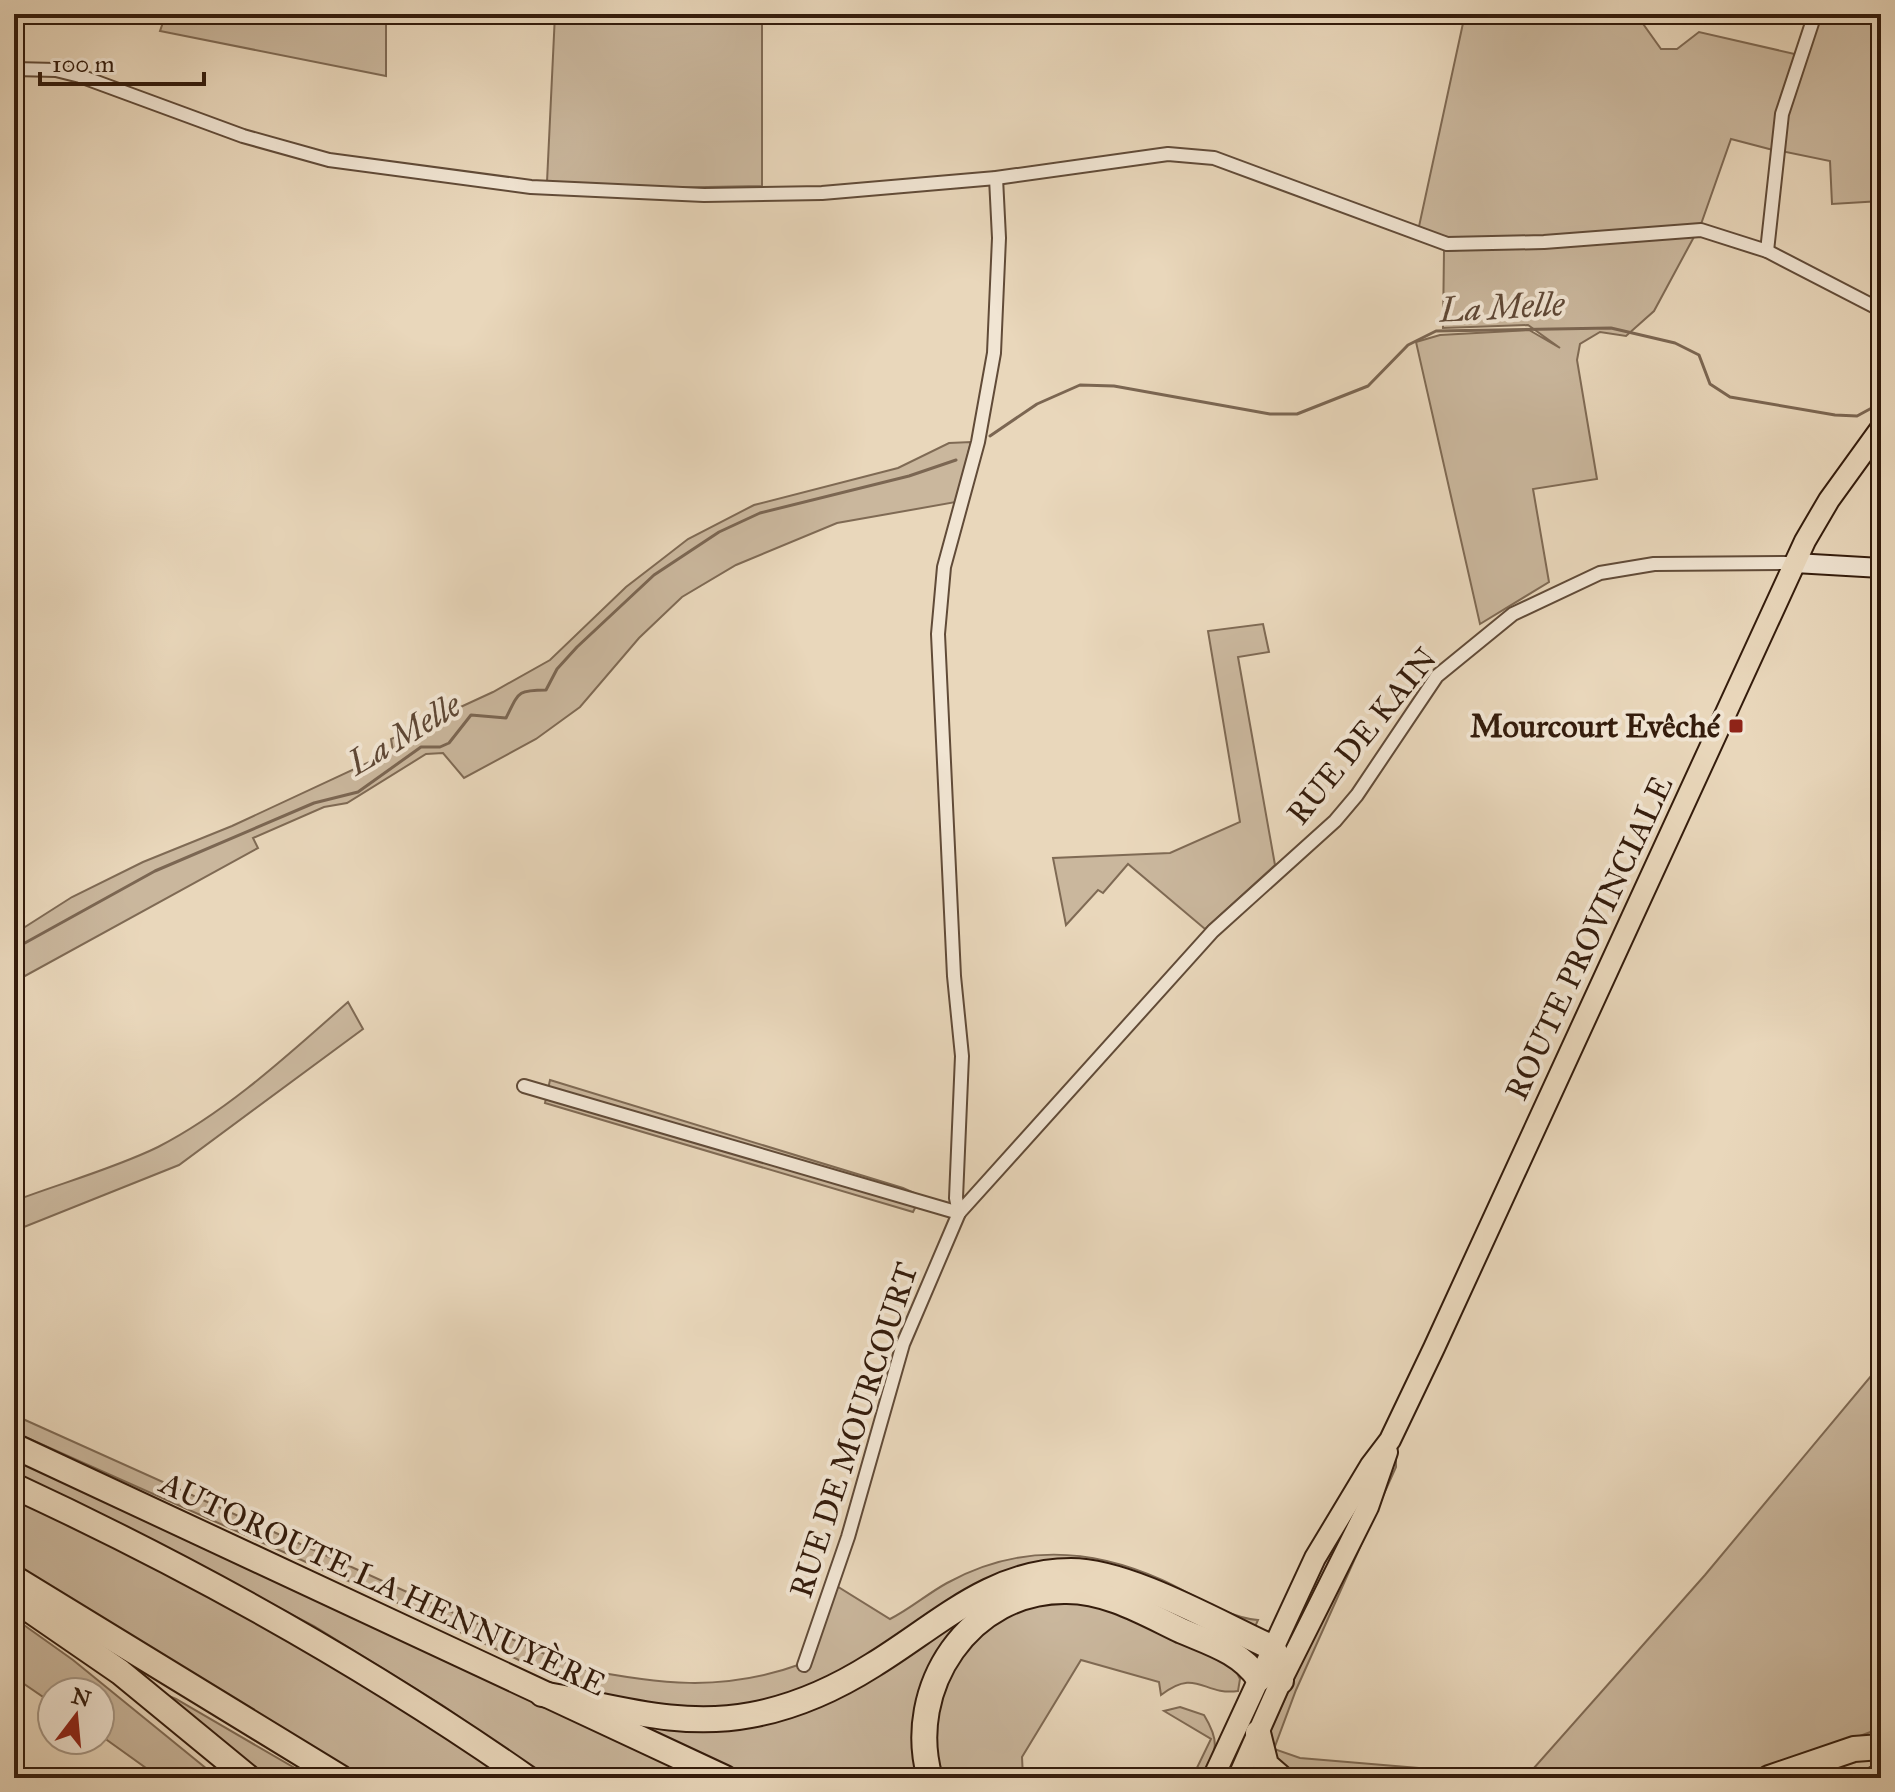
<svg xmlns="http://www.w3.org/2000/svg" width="1895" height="1792" font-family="'IM FELL Great Primer',serif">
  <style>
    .green { fill: #cab79d; stroke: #7f6a54; stroke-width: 2 }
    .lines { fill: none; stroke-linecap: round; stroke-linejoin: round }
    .stream { stroke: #7b6652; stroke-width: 3 }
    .street-casing { stroke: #614b38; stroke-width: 16 }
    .secondary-casing { stroke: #341c0c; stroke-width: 22 }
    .primary-casing { stroke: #341c0c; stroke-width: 24 }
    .highway-casing { stroke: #341c0c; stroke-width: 28 }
    .street { stroke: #f1e5d3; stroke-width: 12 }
    .secondary { stroke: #f1e5d3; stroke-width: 18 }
    .primary { stroke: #e9d7bb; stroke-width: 20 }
    .highway { stroke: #e9d7bb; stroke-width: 24 }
    .poi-dot { fill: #8f2418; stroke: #f1e5d3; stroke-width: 3 }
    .labels { text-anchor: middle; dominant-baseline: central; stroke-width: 8; stroke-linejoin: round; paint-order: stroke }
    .poi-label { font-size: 32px; font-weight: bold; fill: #341c0c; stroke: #f1e5d3; text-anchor: end }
    .street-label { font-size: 32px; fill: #341c0c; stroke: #f1e5d3 }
    .water-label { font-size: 34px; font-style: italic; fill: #5e4735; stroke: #f1e5d3 }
  </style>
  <rect width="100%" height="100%" fill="#e9d7bb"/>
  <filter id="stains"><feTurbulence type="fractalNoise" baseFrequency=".0025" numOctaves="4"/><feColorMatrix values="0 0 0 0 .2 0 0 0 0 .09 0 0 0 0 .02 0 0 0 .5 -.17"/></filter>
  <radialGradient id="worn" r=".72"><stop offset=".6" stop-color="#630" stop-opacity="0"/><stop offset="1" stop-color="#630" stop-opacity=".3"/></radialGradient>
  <!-- green -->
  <g class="green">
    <polygon points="166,14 386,14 386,76 160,31"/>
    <polygon points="555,14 762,14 762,186 654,188 547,182"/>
    <path d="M 1465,14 L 1636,14 L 1661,49 L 1677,49 L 1699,32 L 1799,55 L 1773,150 L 1731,139 L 1700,227 C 1608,226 1509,256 1418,231 Z"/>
    <polygon points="1820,14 1881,14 1881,201 1832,204 1830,161 1781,151 1785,114"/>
    <polygon points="1695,235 1654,311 1626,336 1600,332 1580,344 1577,360 1597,479 1533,489 1549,582 1480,624 1416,342 1440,335 1529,330 1560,348 1528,325 1443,328 1444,251"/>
    <polygon points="971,442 956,502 837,523 736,565 682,597 639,638 580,707 536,739 464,778 443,753 426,754 347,803 324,807 253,838 258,848 14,982 14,934 72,897 143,862 232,826 393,751 391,739 493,692 550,660 626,587 661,560 688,539 754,505 898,468 949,443"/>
    <polygon points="1263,624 1269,652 1238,657 1275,865 1205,929 1128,864 1103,893 1098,890 1066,925 1053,858 1170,853 1240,822 1208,631"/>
    <path d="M 348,1002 L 363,1029 L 179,1165 L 14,1231 L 14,1201 C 61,1183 113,1169 158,1147 C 228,1111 289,1054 348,1002 Z"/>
    <polygon points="550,1080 903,1188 921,1196 913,1212 545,1103"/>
    <polygon points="1881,1364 1881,1728 1786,1764 1733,1778 1327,1778 1283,1774 1266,1740 1396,1457 1396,1467 1296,1690 1274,1749 1300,1758 1526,1777 1705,1575"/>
    <path d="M 14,1415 L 576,1668 C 657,1684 722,1693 801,1664 L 827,1580 L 890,1619 C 910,1609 927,1594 947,1583 C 1018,1544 1089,1547 1162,1580 C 1191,1593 1227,1618 1258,1620 L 1236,1671 L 1240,1679 L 1238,1691 C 1203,1696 1197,1667 1161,1695 L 1159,1682 L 1081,1660 L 1022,1757 L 1023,1778 L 751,1778 L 620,1719 L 624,1704 L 574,1686 L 407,1607 L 14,1432 Z"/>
    <polygon points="14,1455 708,1778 548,1778 442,1705 314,1626 14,1472"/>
    <polygon points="14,1496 73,1523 315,1651 512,1778 357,1778 14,1571"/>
    <polygon points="14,1618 73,1660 218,1778 160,1778 100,1735 100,1692 52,1692 52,1703 14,1677"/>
    <polygon points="164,1694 176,1699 312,1778 263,1778"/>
    <path d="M 1180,1707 L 1204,1715 C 1221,1743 1216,1750 1203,1778 L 1192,1778 L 1211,1739 L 1164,1711 Z"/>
  </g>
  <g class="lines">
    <!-- stream -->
    <g class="stream">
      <polyline points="990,436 1037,404 1080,385 1114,386 1270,414 1297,414 1368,386 1408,345 1436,331 1611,328 1675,343 1699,355 1710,384 1730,397 1835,415 1857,416 1881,403"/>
      <path d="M 14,949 L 155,871 L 314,803 L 358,792 L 421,747 L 440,747 L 449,743 L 471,715 L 506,718 C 519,692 517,690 546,690 L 557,669 L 577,647 L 654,575 L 719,532 L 760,513 L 909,476 L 956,460"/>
    </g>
    <defs>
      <g id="street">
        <polyline points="14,69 56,70 80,76 243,136 329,160 531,187 704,195 822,193 996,178 1168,154 1214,158 1447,244 1544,242 1701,230 1767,251 1881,310"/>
        <polyline points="1767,251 1782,114 1815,14"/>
        <polyline points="524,1086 959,1213"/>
        <polyline points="959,1213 956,1198 962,1056 954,976 938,634 944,567 978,442 994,353 999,238 996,178"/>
        <polyline points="804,1665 848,1537 903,1344 959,1213 1213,931 1335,821 1357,795 1437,676 1513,614 1600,573 1654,564 1795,563"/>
      </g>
      <polyline id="secondary" points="1795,563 1881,568"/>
      <g id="primary">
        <polyline points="1213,1778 1315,1558 1371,1465 1390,1440 1434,1348 1805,541 1829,500 1881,428"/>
        <polyline points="1238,1778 1281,1681 1368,1507 1387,1452"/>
      </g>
      <g id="highway">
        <polyline points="14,1446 725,1778"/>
        <path d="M 14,1486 C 193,1569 365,1665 527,1778"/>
        <polyline points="14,1578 341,1778"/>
        <polyline points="14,1599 120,1672 249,1778"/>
        <path d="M 542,1694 C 612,1706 678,1729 751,1715 C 795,1707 835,1689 873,1665 C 937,1626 991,1571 1071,1571 C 1129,1571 1218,1623 1273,1648 L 1280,1662 L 1281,1681"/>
        <polyline points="1258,1733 1266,1765 1281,1778"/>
        <path d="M 930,1778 C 904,1688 970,1589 1067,1591 C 1108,1591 1146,1614 1182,1631 C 1210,1643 1241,1652 1259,1679"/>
        <polyline points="1769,1778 1854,1749 1881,1747"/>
        <polyline points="1877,1778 1881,1777"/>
      </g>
    </defs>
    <!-- street casing -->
    <use href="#street" class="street-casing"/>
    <!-- secondary casing -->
    <use href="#secondary" class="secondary-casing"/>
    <!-- primary casing -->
    <use href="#primary" class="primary-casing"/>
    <!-- highway casing -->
    <use href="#highway" class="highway-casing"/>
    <!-- street -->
    <use href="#street" class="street"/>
    <!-- secondary -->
    <use href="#secondary" class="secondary"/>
    <!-- primary -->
    <use href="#primary" class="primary"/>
    <!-- highway -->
    <use href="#highway" class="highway"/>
  </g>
  <!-- markers -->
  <rect class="poi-dot" x="1728" y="718" width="16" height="16" rx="4"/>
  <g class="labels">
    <!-- poi labels -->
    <g class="poi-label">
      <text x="1720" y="726">Mourcourt Evêché</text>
    </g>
    <!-- street labels -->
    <g class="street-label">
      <text transform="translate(1362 736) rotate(-51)">RUE DE KAIN</text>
      <text transform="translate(1589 938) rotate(-65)">ROUTE PROVINCIALE</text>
      <text transform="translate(854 1430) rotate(-72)">RUE DE MOURCOURT</text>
      <text transform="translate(383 1584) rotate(25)">AUTOROUTE LA HENNUYÈRE</text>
    </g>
    <!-- water labels -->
    <g class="water-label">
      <text transform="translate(1502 307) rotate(-3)">La Melle</text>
      <text transform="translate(404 734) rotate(-31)">La Melle</text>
    </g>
  </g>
  <!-- margin -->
  <rect width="1895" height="1792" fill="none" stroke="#e9d7bb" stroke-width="48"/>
  <rect x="16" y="16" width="1863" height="1760" fill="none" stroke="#341c0c" stroke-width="4"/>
  <rect x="24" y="24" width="1847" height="1744" fill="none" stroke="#341c0c" stroke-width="2"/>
  <!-- north arrow -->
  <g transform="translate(76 1716) rotate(16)"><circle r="38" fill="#f1e5d3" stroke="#a59583" stroke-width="2"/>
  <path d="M0-6L14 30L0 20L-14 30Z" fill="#8f2418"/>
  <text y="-12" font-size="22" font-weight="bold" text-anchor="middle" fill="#341c0c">N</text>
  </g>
  <!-- scale -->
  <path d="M40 72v12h164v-12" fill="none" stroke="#341c0c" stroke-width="4"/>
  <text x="52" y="72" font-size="24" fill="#341c0c" stroke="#f1e5d3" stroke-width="6" paint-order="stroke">100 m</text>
  <rect width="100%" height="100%" filter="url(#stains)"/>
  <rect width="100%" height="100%" fill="url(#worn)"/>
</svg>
